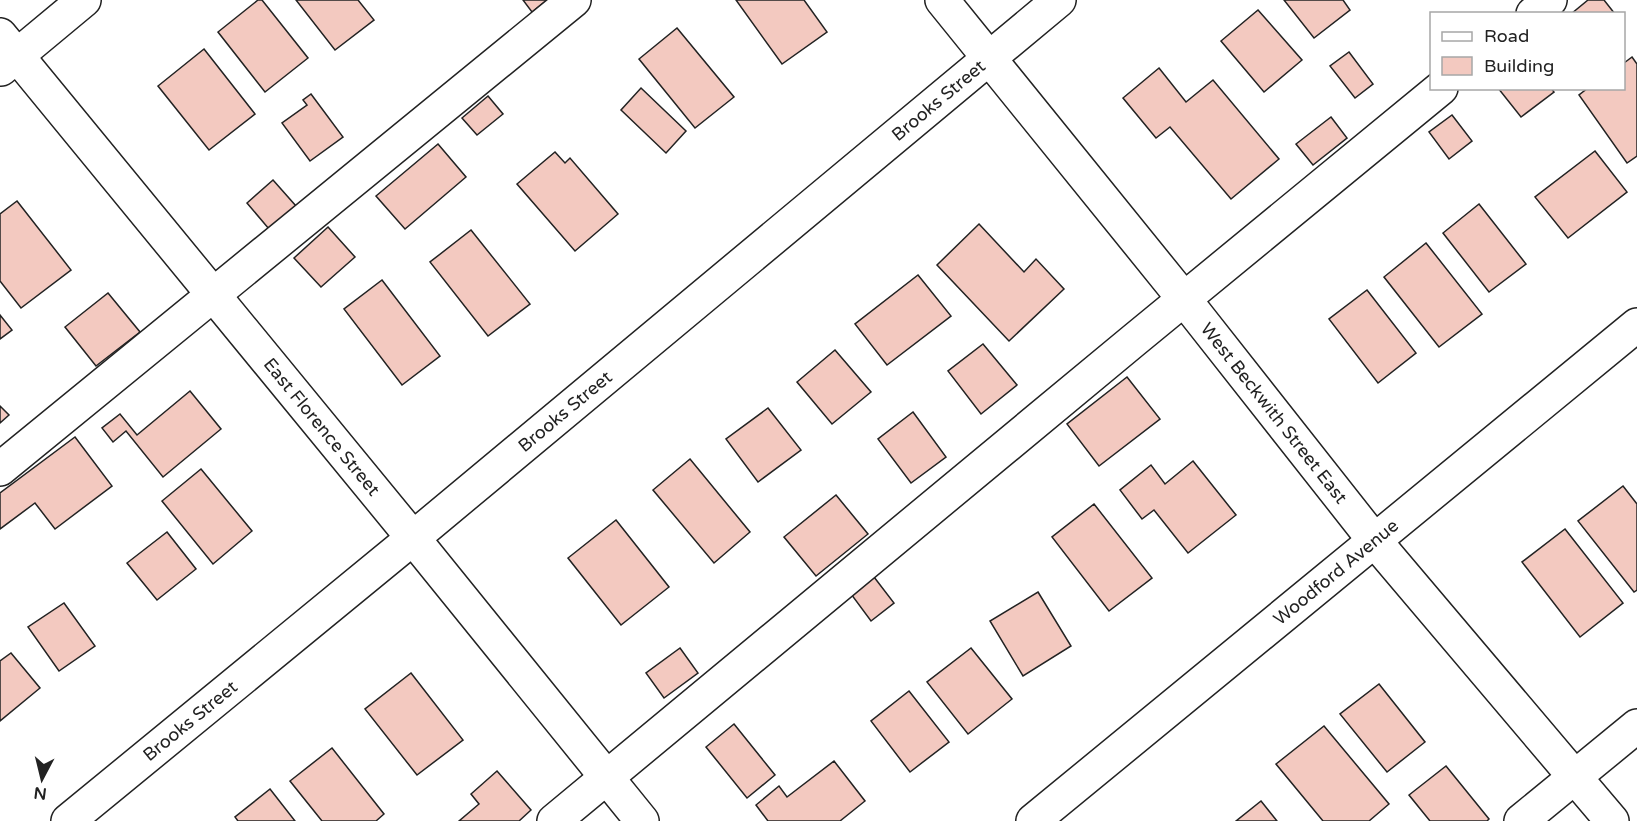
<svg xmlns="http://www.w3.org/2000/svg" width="1637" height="821" font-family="'Varela Round',sans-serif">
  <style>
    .building { fill: #f3c9c0; stroke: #222; stroke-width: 1.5 }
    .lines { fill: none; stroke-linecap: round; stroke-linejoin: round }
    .minor-casing { stroke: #222; stroke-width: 36 }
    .highway-casing { stroke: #222; stroke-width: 36 }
    .minor { stroke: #fff; stroke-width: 33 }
    .highway { stroke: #fff; stroke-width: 33 }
    .labels { text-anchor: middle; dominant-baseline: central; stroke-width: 4.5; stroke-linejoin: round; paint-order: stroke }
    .street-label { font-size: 18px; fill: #222; stroke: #fff }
  </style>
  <rect width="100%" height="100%" fill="#fff"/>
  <!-- building -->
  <g class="building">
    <polygon points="258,0 262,0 308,58 265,92 218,32"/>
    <polygon points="296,0 358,0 374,20 335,50"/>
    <polygon points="523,0 547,0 532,12"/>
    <polygon points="736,0 804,0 827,32 782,64"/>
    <polygon points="1284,0 1343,0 1350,10 1314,38"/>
    <polygon points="1588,0 1604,0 1615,14 1571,14"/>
    <polygon points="1258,10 1302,60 1264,92 1221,41"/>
    <polygon points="677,28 734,97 695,128 639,59"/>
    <polygon points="204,49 255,114 209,150 158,86"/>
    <polygon points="1349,52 1373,84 1355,98 1330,66"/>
    <polygon points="1632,57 1637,64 1637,156 1627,163 1579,95 1588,88 1624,88 1624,63"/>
    <polygon points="1159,68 1186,102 1213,80 1279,159 1231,199 1170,127 1156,138 1123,98"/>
    <polygon points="641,88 686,131 666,153 621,110"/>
    <polygon points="1498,88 1551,88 1554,92 1521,117"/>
    <polygon points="311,94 343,137 310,161 282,123 307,105 303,100"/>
    <polygon points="488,96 503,114 477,135 462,118"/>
    <polygon points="1452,115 1472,141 1449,159 1429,132"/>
    <polygon points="1331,117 1347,138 1313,165 1296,144"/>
    <polygon points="438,144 466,177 405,229 376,196"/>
    <polygon points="1595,151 1627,192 1568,238 1535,197"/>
    <polygon points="555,152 565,163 570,158 618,214 575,251 517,184"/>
    <polygon points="273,180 296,206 269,229 247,203"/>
    <polygon points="17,201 71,270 21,308 0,281 0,214"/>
    <polygon points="1479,204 1526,264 1489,292 1443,233"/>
    <polygon points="979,224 1024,272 1036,259 1064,289 1009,341 937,265"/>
    <polygon points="328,227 355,257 321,287 294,258"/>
    <polygon points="471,230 530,304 488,336 430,262"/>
    <polygon points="1426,243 1482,314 1439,347 1384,277"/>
    <polygon points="918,275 951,316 887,365 855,324"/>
    <polygon points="382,280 440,356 402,385 344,309"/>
    <polygon points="1367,290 1416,353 1378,383 1329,319"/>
    <polygon points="108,293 140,332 96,366 65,327"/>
    <polygon points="0,315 12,330 0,339"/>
    <polygon points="983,344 1017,385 981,414 948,371"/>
    <polygon points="835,350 871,392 832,424 797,382"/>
    <polygon points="1127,377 1160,419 1099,466 1067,424"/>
    <polygon points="190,391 221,429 163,477 126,431 113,442 102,428 120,414 137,435"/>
    <polygon points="0,406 9,415 0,423"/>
    <polygon points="768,408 801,450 758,482 726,439"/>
    <polygon points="913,412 946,457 911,483 878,439"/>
    <polygon points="75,437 112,486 55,529 35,503 0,529 0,493"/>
    <polygon points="690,459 750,532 714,563 653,490"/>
    <polygon points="1193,461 1236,515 1188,553 1154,510 1142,519 1120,490 1151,465 1165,484"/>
    <polygon points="201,469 252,531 213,564 162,501"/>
    <polygon points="1623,486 1637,504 1637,590 1634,592 1578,521"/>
    <polygon points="836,495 868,534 816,576 784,537"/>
    <polygon points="1094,504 1152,578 1109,611 1052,537"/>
    <polygon points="616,520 669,587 621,625 568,558"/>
    <polygon points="1565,529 1623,603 1580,637 1522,562"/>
    <polygon points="167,532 196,569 157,600 127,563"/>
    <polygon points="874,577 894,603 871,621 851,594"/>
    <polygon points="1038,592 1071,646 1023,676 990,621"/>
    <polygon points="64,603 95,646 59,671 28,627"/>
    <polygon points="680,648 698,673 664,698 646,673"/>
    <polygon points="971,648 1012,699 968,734 927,682"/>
    <polygon points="11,653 40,688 0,721 0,661"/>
    <polygon points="411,673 463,740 417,775 365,709"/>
    <polygon points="1379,684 1425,742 1387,772 1340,714"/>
    <polygon points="909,691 949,742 910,772 871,721"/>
    <polygon points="734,724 775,775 747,798 706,747"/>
    <polygon points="1324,726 1389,804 1369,821 1323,821 1276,764"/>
    <polygon points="332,748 384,814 376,821 322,821 290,781"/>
    <polygon points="834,761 865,801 840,821 768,821 756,805 779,786 787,797"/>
    <polygon points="1446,766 1489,819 1487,821 1430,821 1409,795"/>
    <polygon points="497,771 531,810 519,821 459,821 479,804 471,794"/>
    <polygon points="270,789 295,821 238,821 235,817"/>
    <polygon points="1261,801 1277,821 1236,821"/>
  </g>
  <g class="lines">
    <defs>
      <g id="minor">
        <path id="s1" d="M 942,0 L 1184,299 L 1374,540 L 1612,821"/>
        <polyline points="1533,14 1550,0"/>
        <path id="s2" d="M 0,35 L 413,538 L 642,821"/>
        <polyline points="1,69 84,0"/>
        <polyline points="0,469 574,0"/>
        <polyline points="554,821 1133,341 1441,88"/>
        <path id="s3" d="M 1033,821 L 1637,325"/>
        <polyline points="1521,821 1637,726"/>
      </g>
      <g id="highway">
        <path id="s4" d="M 68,821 L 413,538 L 1059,0"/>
      </g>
    </defs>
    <!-- minor casing -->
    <use href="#minor" class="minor-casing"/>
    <!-- highway casing -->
    <use href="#highway" class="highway-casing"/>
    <!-- minor -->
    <use href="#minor" class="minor"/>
    <!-- highway -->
    <use href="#highway" class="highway"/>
  </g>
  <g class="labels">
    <!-- street labels -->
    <g class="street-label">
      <text stroke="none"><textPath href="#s4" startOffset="1130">Brooks Street</textPath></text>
      <text stroke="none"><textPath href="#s4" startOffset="644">Brooks Street</textPath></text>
      <text stroke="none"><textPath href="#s1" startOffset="530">West Beckwith Street East</textPath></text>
      <text stroke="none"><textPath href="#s2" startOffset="507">East Florence Street</textPath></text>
      <text stroke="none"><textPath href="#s3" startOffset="392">Woodford Avenue</textPath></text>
      <text stroke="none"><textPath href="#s4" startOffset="158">Brooks Street</textPath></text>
    </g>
  </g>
  <!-- legend -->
  <rect x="1430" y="12" width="195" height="78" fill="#ffffff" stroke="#a7a7a7" stroke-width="1.5"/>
  <rect x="1442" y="32" width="30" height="9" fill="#ffffff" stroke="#a7a7a7" stroke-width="1.5"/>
  <text x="1484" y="42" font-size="18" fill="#222222">Road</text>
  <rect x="1442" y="57" width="30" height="18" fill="#f3c9c0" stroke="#a7a7a7" stroke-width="1.5"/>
  <text x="1484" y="72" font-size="18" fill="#222222">Building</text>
  <!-- north arrow -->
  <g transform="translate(42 779) rotate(187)" stroke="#ffffff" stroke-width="4.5" paint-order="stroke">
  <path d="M0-4.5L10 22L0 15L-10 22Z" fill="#222222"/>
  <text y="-9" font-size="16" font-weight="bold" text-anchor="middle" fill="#222222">N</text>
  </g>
</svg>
